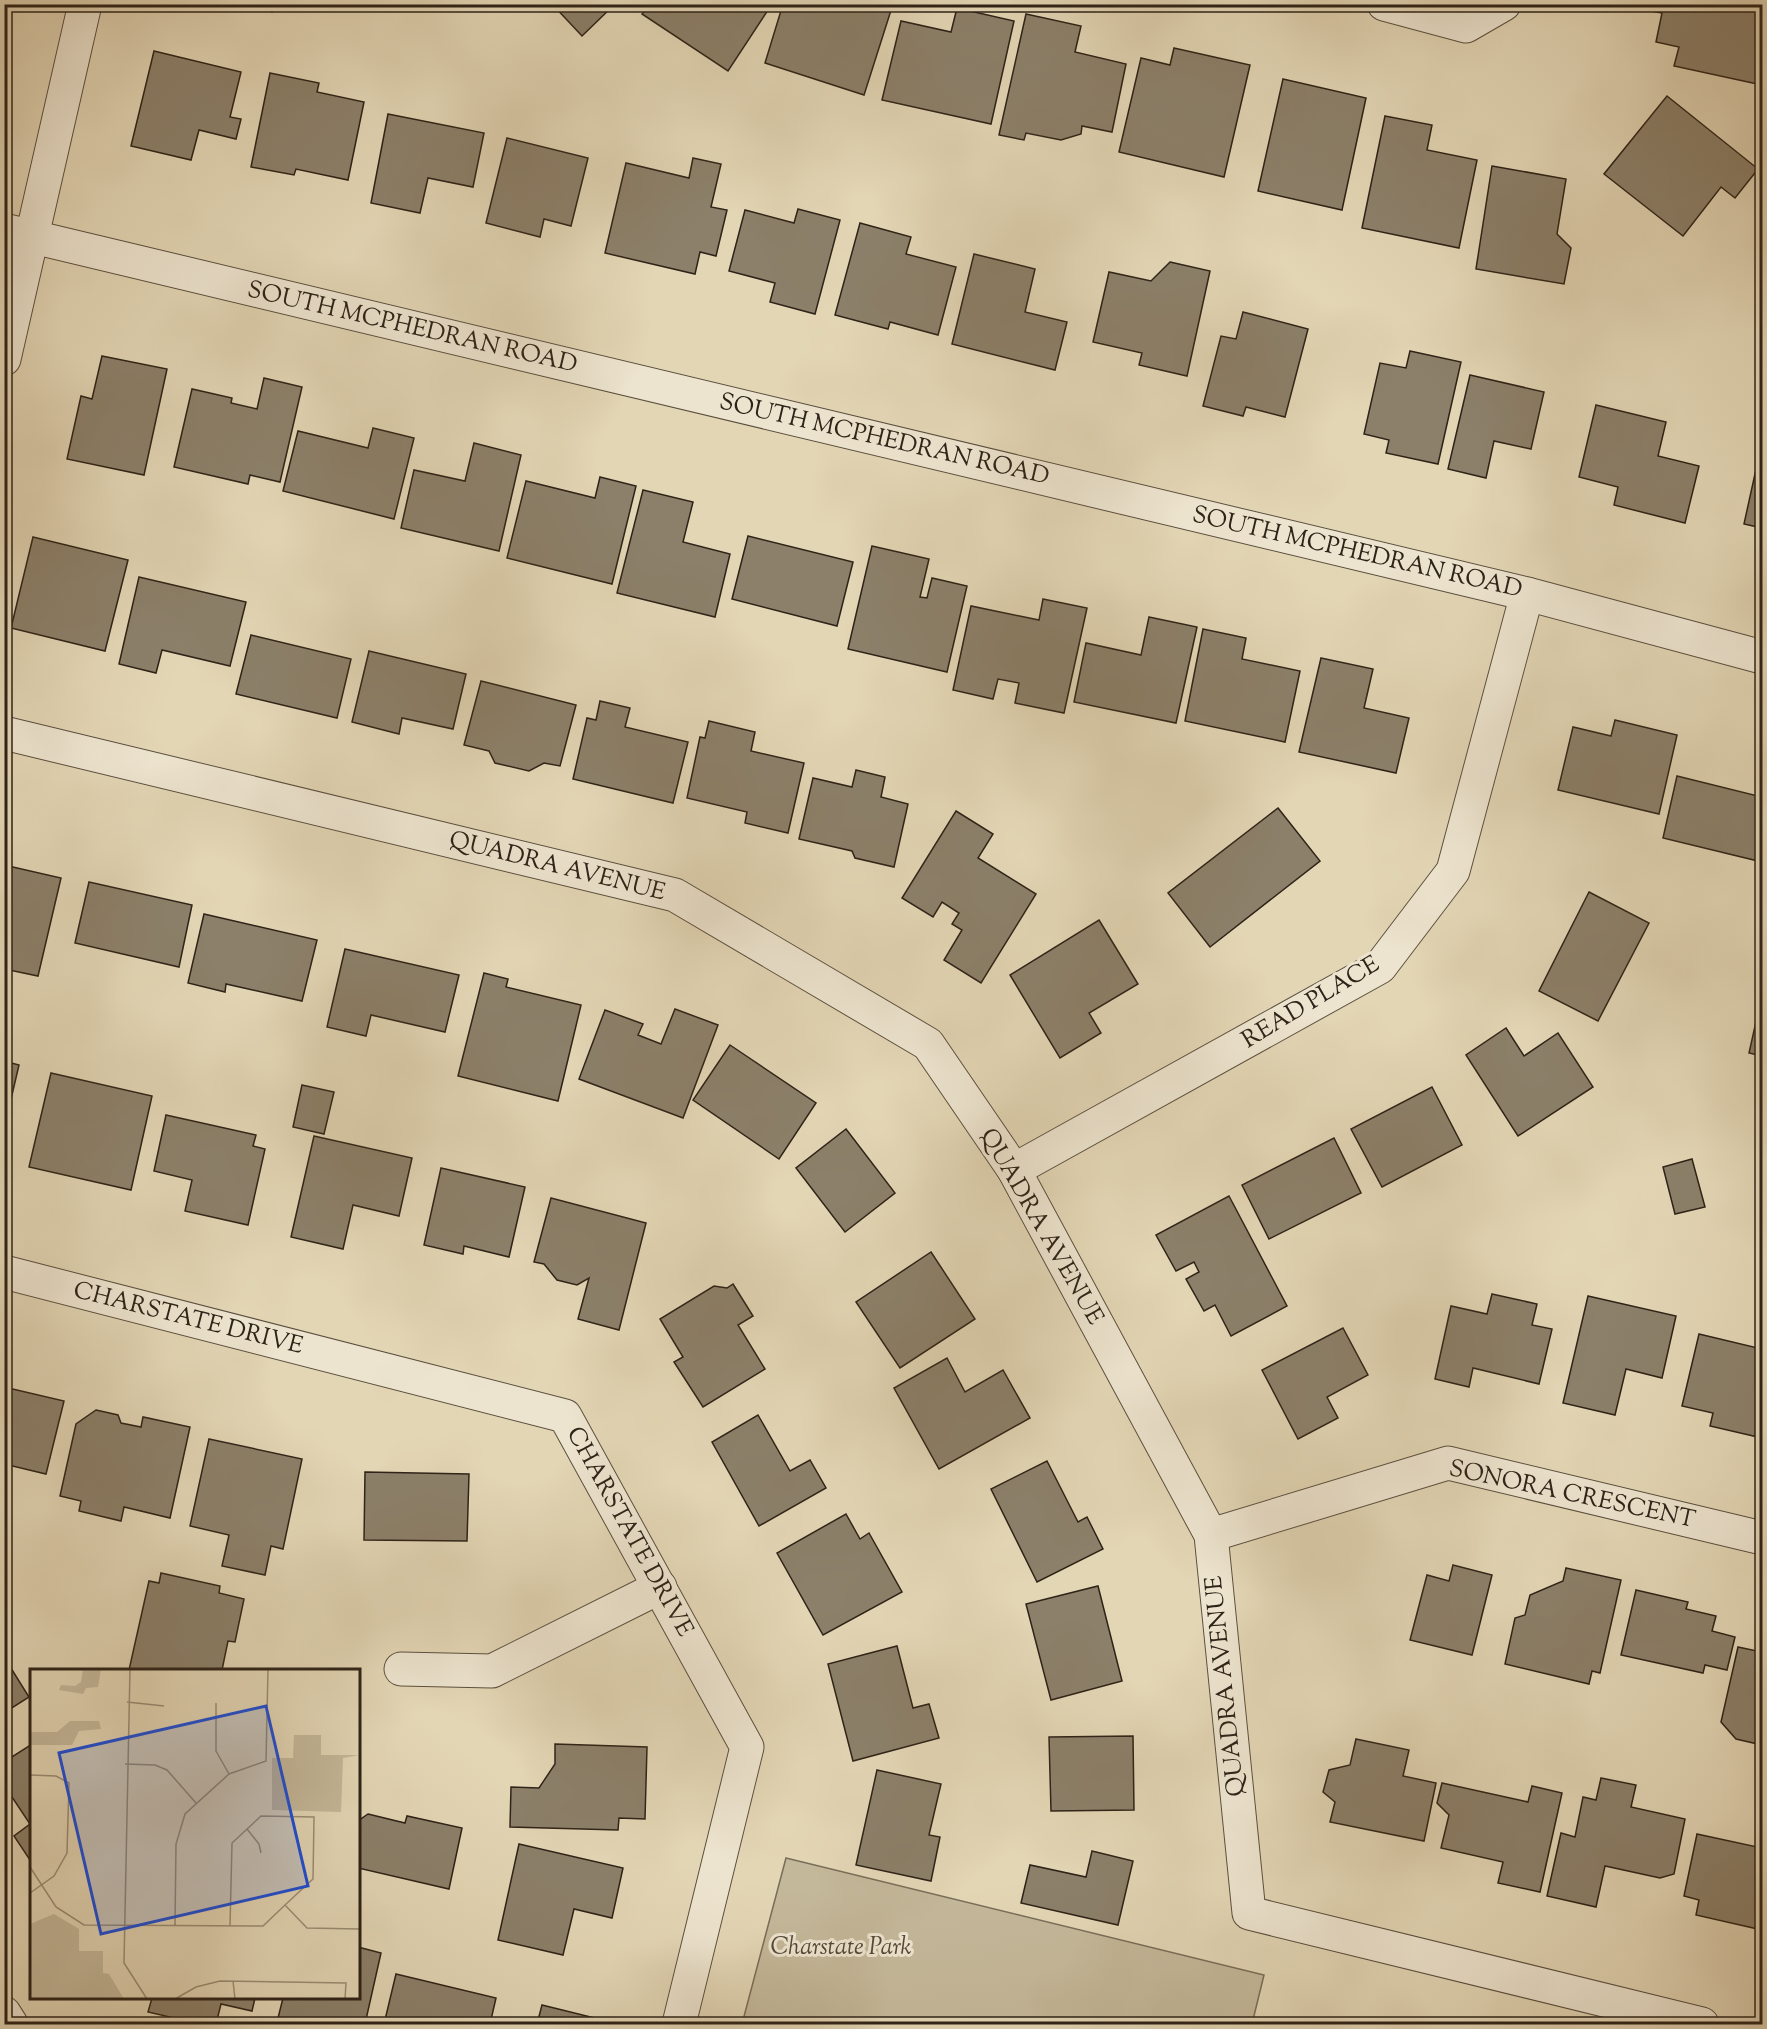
<svg xmlns="http://www.w3.org/2000/svg" width="1767" height="2029" font-family="'Sorts Mill Goudy',serif">
  <style>
    .green { fill: #c4b89a; stroke: #796e59; stroke-width: 1.5 }
    .building { fill: #8c806a; stroke: #2e2318; stroke-width: 1.5 }
    .lines { fill: none; stroke-linecap: round; stroke-linejoin: round }
    .minor-casing { stroke: #5b503f; stroke-width: 35 }
    .minor { stroke: #ede4cf; stroke-width: 33 }
    .labels { text-anchor: middle; dominant-baseline: central; stroke-width: 6; stroke-linejoin: round; paint-order: stroke }
    .street-label { font-size: 24px; fill: #2e2318; stroke: #ede4cf }
    .park-label { font-size: 24px; font-style: italic; fill: #544838; stroke: #ede4cf }
    .inset-road { fill: none; stroke: #9b8e76; stroke-width: 1.5 }
    .view { fill: #1d4ed8; fill-opacity: 0.15; stroke: #1d4ed8; stroke-width: 3 }
    .inset-edge { fill: none; stroke: #2e2318; stroke-width: 3 }
  </style>
  <rect width="100%" height="100%" fill="#e3d6b5"/>
  <filter id="stains"><feTurbulence type="fractalNoise" baseFrequency=".00333" numOctaves="4"/><feColorMatrix values="0 0 0 0 .2 0 0 0 0 .09 0 0 0 0 .02 0 0 0 .5 -.17"/></filter>
  <radialGradient id="worn" r=".72"><stop offset=".6" stop-color="#630" stop-opacity="0"/><stop offset="1" stop-color="#630" stop-opacity=".3"/></radialGradient>
  <!-- green -->
  <polygon class="green" points="786,1858 1264,1975 1252,2024 742,2024"/>
  <!-- building -->
  <g class="building">
    <polygon points="260,4 277,4 272,12"/>
    <polygon points="552,4 615,4 582,36"/>
    <polygon points="649,4 772,4 728,71 642,14"/>
    <polygon points="783,4 893,4 864,95 765,63"/>
    <polygon points="1652,4 1762,4 1762,85 1674,66 1679,47 1656,42 1662,13 1650,11"/>
    <polygon points="957,8 1014,21 991,124 882,100 901,21 951,32"/>
    <polygon points="1026,14 1081,26 1075,52 1126,64 1112,132 1082,126 1081,134 1061,140 1026,133 1024,140 999,135"/>
    <polygon points="1174,48 1250,65 1224,177 1119,152 1141,58 1170,65"/>
    <polygon points="154,51 241,72 230,117 241,119 236,139 199,130 191,160 131,146"/>
    <polygon points="270,73 319,83 317,92 364,102 348,180 296,169 294,175 251,167"/>
    <polygon points="1283,79 1366,98 1342,210 1258,191"/>
    <polygon points="1667,96 1758,169 1735,198 1721,187 1683,236 1604,174"/>
    <polygon points="388,114 484,133 473,187 428,178 420,213 371,203"/>
    <polygon points="1385,116 1432,125 1427,150 1477,160 1459,248 1362,228"/>
    <polygon points="507,138 588,158 571,226 544,219 540,237 486,223"/>
    <polygon points="693,158 721,164 711,207 727,210 716,256 700,252 695,274 605,253 626,163 689,178"/>
    <polygon points="1492,166 1566,179 1557,234 1571,248 1564,284 1476,269"/>
    <polygon points="798,209 840,220 815,314 770,302 775,283 729,271 745,210 794,223"/>
    <polygon points="860,223 911,237 906,254 956,267 938,335 890,322 888,329 835,315"/>
    <polygon points="974,254 1035,269 1025,312 1067,322 1055,370 952,344"/>
    <polygon points="1170,262 1210,271 1187,376 1139,365 1142,353 1093,342 1109,272 1151,281"/>
    <polygon points="1243,312 1308,329 1285,417 1246,407 1243,416 1203,406 1221,336 1236,339"/>
    <polygon points="1410,351 1461,362 1438,464 1386,453 1389,440 1364,434 1380,363 1406,368"/>
    <polygon points="102,356 167,369 144,475 67,459 81,396 92,399"/>
    <polygon points="1470,375 1544,392 1531,449 1494,441 1486,478 1448,469"/>
    <polygon points="264,378 302,387 280,482 250,475 248,484 174,467 192,389 232,398 231,403 257,409"/>
    <polygon points="1596,405 1666,422 1658,456 1699,466 1685,523 1614,505 1618,487 1579,477"/>
    <polygon points="373,428 414,438 394,519 283,491 298,431 368,448"/>
    <polygon points="474,443 521,455 499,551 401,528 414,470 465,481"/>
    <polygon points="1760,451 1762,452 1762,528 1744,524"/>
    <polygon points="600,477 636,486 612,584 507,558 526,481 595,498"/>
    <polygon points="643,490 693,502 683,542 730,554 715,617 617,593"/>
    <polygon points="748,536 853,562 837,626 732,599"/>
    <polygon points="33,537 128,560 105,651 11,628"/>
    <polygon points="872,546 929,559 920,597 927,598 932,578 967,586 947,672 848,649"/>
    <polygon points="139,577 246,602 230,666 162,650 156,673 119,664"/>
    <polygon points="1043,599 1087,608 1064,713 1015,703 1019,683 998,679 993,699 953,690 971,606 1039,620"/>
    <polygon points="1149,617 1197,627 1176,723 1074,702 1086,643 1141,655"/>
    <polygon points="1203,629 1246,638 1242,659 1300,671 1285,742 1185,721"/>
    <polygon points="251,635 351,659 337,718 236,694"/>
    <polygon points="369,651 466,674 453,729 402,718 399,734 352,722"/>
    <polygon points="1321,658 1373,669 1364,708 1409,718 1396,773 1299,752"/>
    <polygon points="481,681 576,705 560,766 544,763 529,771 495,763 489,751 464,745"/>
    <polygon points="600,701 630,708 625,727 688,742 673,803 573,779 587,718 596,720"/>
    <polygon points="1615,720 1677,735 1659,814 1558,790 1573,727 1611,736"/>
    <polygon points="709,721 755,732 751,751 804,763 788,833 745,823 747,812 687,798 700,737 705,738"/>
    <polygon points="856,770 885,777 881,797 908,804 894,867 855,858 852,851 799,839 813,778 852,787"/>
    <polygon points="1677,776 1762,797 1762,844 1758,861 1663,838"/>
    <polygon points="1278,808 1320,861 1210,947 1168,893"/>
    <polygon points="956,811 993,834 978,858 1036,894 981,983 944,960 962,930 952,924 959,913 942,902 933,917 902,898"/>
    <polygon points="4,865 61,878 38,976 4,969"/>
    <polygon points="89,882 192,905 179,967 75,943"/>
    <polygon points="1589,892 1649,923 1598,1021 1539,991"/>
    <polygon points="204,914 317,940 302,1001 226,984 225,992 188,983"/>
    <polygon points="1099,920 1138,984 1089,1013 1101,1033 1060,1058 1010,975"/>
    <polygon points="345,949 459,975 445,1032 371,1015 366,1036 327,1027"/>
    <polygon points="484,973 508,979 506,987 581,1005 558,1101 458,1076"/>
    <polygon points="1762,995 1762,1056 1749,1053"/>
    <polygon points="675,1009 718,1025 683,1118 579,1079 605,1010 643,1024 638,1035 661,1044"/>
    <polygon points="1506,1028 1524,1056 1558,1033 1593,1087 1518,1136 1466,1055"/>
    <polygon points="730,1045 816,1103 779,1159 693,1100"/>
    <polygon points="4,1061 19,1065 4,1129"/>
    <polygon points="51,1073 152,1096 131,1190 29,1167"/>
    <polygon points="302,1085 334,1092 324,1134 293,1127"/>
    <polygon points="1432,1087 1462,1145 1382,1187 1351,1129"/>
    <polygon points="166,1115 256,1135 253,1146 265,1149 248,1225 185,1211 192,1180 154,1171"/>
    <polygon points="846,1129 895,1193 845,1232 796,1168"/>
    <polygon points="314,1136 412,1158 399,1216 353,1205 343,1249 291,1237"/>
    <polygon points="1334,1138 1361,1193 1269,1239 1242,1185"/>
    <polygon points="1692,1159 1705,1207 1675,1214 1663,1167"/>
    <polygon points="441,1168 525,1187 509,1257 464,1246 463,1254 424,1245"/>
    <polygon points="1229,1196 1287,1306 1231,1336 1215,1305 1204,1311 1186,1279 1199,1272 1194,1262 1176,1271 1156,1235"/>
    <polygon points="551,1198 646,1223 619,1330 578,1319 589,1278 577,1285 557,1280 544,1264 534,1262"/>
    <polygon points="931,1252 975,1319 900,1368 856,1302"/>
    <polygon points="733,1284 753,1316 738,1325 765,1369 703,1407 674,1362 683,1357 660,1319 714,1286 727,1288"/>
    <polygon points="1492,1294 1537,1304 1532,1325 1552,1329 1539,1384 1473,1368 1469,1387 1435,1379 1451,1306 1487,1314"/>
    <polygon points="1588,1296 1676,1316 1662,1378 1626,1369 1615,1415 1563,1403"/>
    <polygon points="1343,1328 1368,1375 1327,1397 1338,1418 1298,1439 1262,1370"/>
    <polygon points="1699,1334 1762,1349 1762,1438 1710,1426 1713,1413 1682,1406"/>
    <polygon points="947,1358 965,1392 1003,1370 1030,1418 939,1469 894,1388"/>
    <polygon points="4,1387 64,1401 46,1474 4,1464"/>
    <polygon points="96,1410 118,1415 121,1423 141,1427 143,1417 190,1427 170,1518 124,1507 121,1521 79,1511 81,1501 60,1496 76,1424"/>
    <polygon points="758,1415 790,1471 810,1460 826,1488 759,1526 712,1442"/>
    <polygon points="209,1439 302,1459 283,1549 271,1546 265,1575 222,1566 229,1535 190,1526"/>
    <polygon points="1047,1461 1078,1522 1087,1517 1103,1549 1037,1582 991,1489"/>
    <polygon points="365,1472 469,1474 467,1541 364,1540"/>
    <polygon points="846,1514 860,1539 869,1533 902,1592 823,1635 777,1553"/>
    <polygon points="1453,1565 1492,1575 1472,1655 1410,1640 1427,1575 1449,1581"/>
    <polygon points="1566,1568 1621,1580 1600,1673 1592,1671 1589,1684 1505,1664 1515,1618 1525,1615 1530,1595 1563,1581"/>
    <polygon points="161,1573 220,1586 219,1593 244,1599 235,1642 228,1641 222,1670 129,1670 149,1581 159,1583"/>
    <polygon points="1098,1586 1122,1681 1051,1700 1026,1604"/>
    <polygon points="1636,1590 1688,1602 1686,1609 1716,1616 1712,1631 1735,1637 1727,1670 1705,1665 1703,1673 1621,1655"/>
    <polygon points="897,1646 913,1708 929,1704 939,1738 853,1761 828,1664"/>
    <polygon points="1738,1647 1762,1652 1762,1745 1736,1739 1721,1722"/>
    <polygon points="4,1657 29,1697 4,1713"/>
    <polygon points="1133,1736 1134,1810 1051,1811 1049,1737"/>
    <polygon points="1356,1739 1409,1750 1403,1776 1436,1783 1424,1841 1330,1822 1335,1802 1323,1792 1329,1770 1350,1765"/>
    <polygon points="32,1744 32,1863 14,1836 30,1824 4,1785 4,1762"/>
    <polygon points="555,1744 647,1747 645,1819 619,1818 618,1830 510,1827 511,1787 539,1788 555,1764"/>
    <polygon points="877,1770 941,1784 929,1835 940,1837 931,1881 856,1865"/>
    <polygon points="1601,1778 1636,1785 1631,1807 1685,1819 1674,1874 1660,1878 1605,1866 1596,1907 1547,1896 1561,1833 1575,1837 1583,1797 1596,1800"/>
    <polygon points="1442,1783 1528,1802 1532,1786 1562,1793 1540,1892 1498,1883 1503,1862 1441,1848 1449,1815 1437,1803"/>
    <polygon points="368,1814 405,1823 407,1816 462,1828 449,1889 358,1868 358,1821"/>
    <polygon points="1697,1834 1762,1848 1762,1930 1696,1915 1699,1900 1684,1896"/>
    <polygon points="519,1844 623,1868 612,1918 574,1909 563,1955 498,1940"/>
    <polygon points="1092,1851 1133,1861 1118,1925 1021,1903 1030,1865 1086,1877"/>
    <polygon points="358,1947 381,1953 365,2024 277,2022 283,1998 358,1998"/>
    <polygon points="396,1974 496,1998 490,2024 384,2024"/>
    <polygon points="152,1998 255,1998 252,2011 221,2004 216,2024 200,2024 148,2012"/>
    <polygon points="542,2005 607,2021 606,2024 537,2024"/>
  </g>
  <g class="lines">
    <defs>
      <g id="minor">
        <polyline points="1384,4 1466,26 1504,4"/>
        <polyline points="4,230 1527,594 1762,657"/>
        <polyline points="4,359 85,4"/>
        <polyline points="4,733 675,895 928,1044 1014,1170 1211,1535 1249,1913 1702,2024"/>
        <polyline points="1014,1170 1380,967 1453,871 1527,594"/>
        <polyline points="4,1272 565,1416 747,1747 679,2024"/>
        <polyline points="1211,1535 1448,1463 1762,1538"/>
        <polyline points="401,1669 492,1671 660,1587"/>
        <polyline points="4,2013 11,2024"/>
      </g>
    </defs>
    <!-- minor casing -->
    <use href="#minor" class="minor-casing"/>
    <!-- minor -->
    <use href="#minor" class="minor"/>
  </g>
  <g class="labels">
    <!-- street labels -->
    <g class="street-label">
      <text transform="translate(412 328) rotate(13)">SOUTH MCPHEDRAN ROAD</text>
      <text transform="translate(884 440) rotate(13)">SOUTH MCPHEDRAN ROAD</text>
      <text transform="translate(1357 553) rotate(13)">SOUTH MCPHEDRAN ROAD</text>
      <text transform="translate(557 867) rotate(14)">QUADRA AVENUE</text>
      <text transform="translate(1311 1003) rotate(-31)">READ PLACE</text>
      <text transform="translate(1041 1227) rotate(60)">QUADRA AVENUE</text>
      <text transform="translate(188 1319) rotate(14)">CHARSTATE DRIVE</text>
      <text transform="translate(1572 1495) rotate(12)">SONORA CRESCENT</text>
      <text transform="translate(629 1532) rotate(61)">CHARSTATE DRIVE</text>
      <text transform="translate(1226 1686) rotate(-96)">QUADRA AVENUE</text>
    </g>
    <!-- park labels -->
    <g class="park-label">
      <text x="841" y="1948">Charstate Park</text>
    </g>
  </g>
  <!-- overview -->
  <g transform="translate(30 1669)">
    <rect width="330" height="330" fill="#e3d6b5"/>
    <path d="M 53,0 L 71,0 L 68,18 L 56,19 L 53,25 L 29,21 L 31,16 L 45,17 L 51,13 ZM 40,52 L 69,52 L 71,60 L 49,62 L 42,76 L 0,76 L 0,63 L 27,63 ZM 264,66 L 291,66 L 291,86 L 330,86 L 313,89 L 311,143 L 242,141 L 242,89 L 263,89 ZM 24,245 L 49,260 L 49,282 L 73,282 L 73,304 L 79,305 L 94,330 L 0,330 L 0,255 Z" fill="#c4b89a"/>
    <path class="inset-road" d="M 100,0 L 94,294 L 117,330M 97,33 L 134,37M 186,34 L 186,82 L 199,105M 95,95 L 125,96 L 137,101 L 166,134M 0,106 L 26,107 L 39,114 L 37,184 L 24,207 L 0,224M 217,160 L 229,175 L 231,184M 0,198 L 26,238 L 54,256 L 233,257 L 255,236 L 277,259 L 330,260M 145,256 L 146,175 L 155,145 L 199,105 L 236,92 L 238,0M 200,257 L 202,174 L 231,147 L 284,148 L 283,210 L 255,236M 203,312 L 205,330M 145,330 L 166,318 L 190,312 L 316,314 L 315,330"/>
    <path class="view" d="M 236,37 L 278,217 L 71,265 L 29,84 Z"/>
    <rect width="330" height="330" class="inset-edge"/>
  </g>
  <!-- margin -->
  <rect width="1767" height="2029" fill="none" stroke="#e3d6b5" stroke-width="24"/>
  <rect x="6" y="6" width="1755" height="2017" fill="none" stroke="#2e2318" stroke-width="3"/>
  <rect x="12" y="12" width="1743" height="2005" fill="none" stroke="#2e2318" stroke-width="1.5"/>
  <rect width="100%" height="100%" filter="url(#stains)"/>
  <rect width="100%" height="100%" fill="url(#worn)"/>
</svg>
